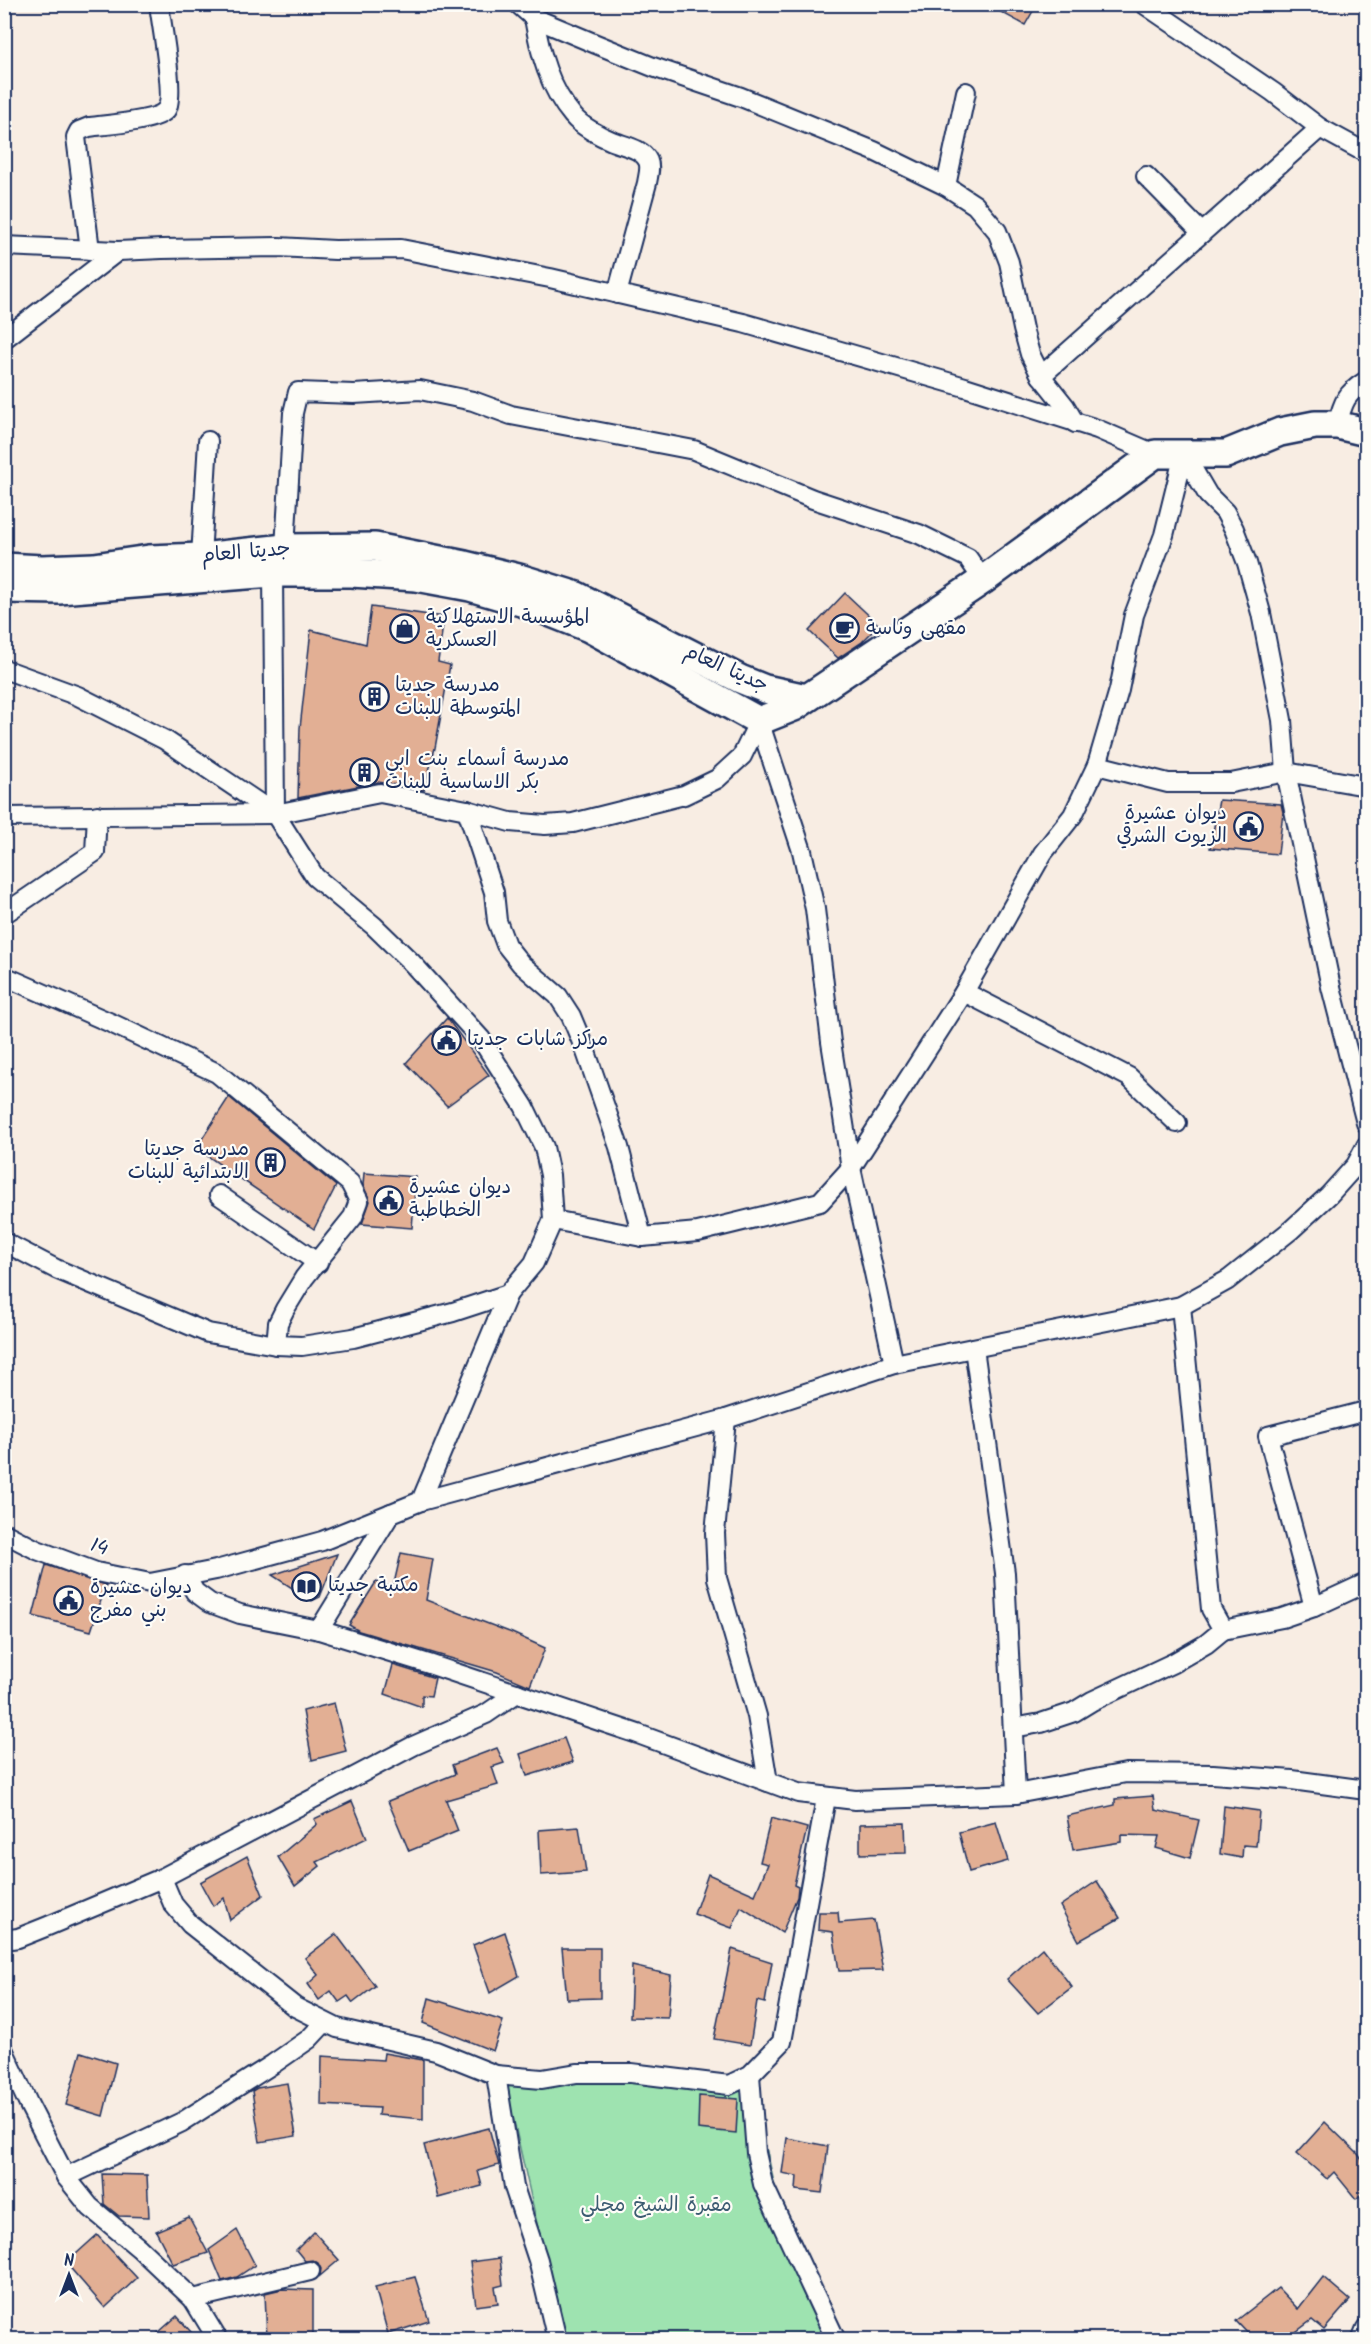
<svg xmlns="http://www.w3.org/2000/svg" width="1371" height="2344" font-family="Kalam,'Playpen Sans Arabic',sans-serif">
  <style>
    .green { fill: #9ee3b0; stroke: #5c8987; stroke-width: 1.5 }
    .building { fill: #e2af94; stroke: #1b2f5e; stroke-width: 1.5 }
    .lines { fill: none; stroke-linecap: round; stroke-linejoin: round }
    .street-casing { stroke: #1b2f5e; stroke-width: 22 }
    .primary-casing { stroke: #1b2f5e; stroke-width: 32 }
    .street { stroke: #fdfcf7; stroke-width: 18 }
    .primary { stroke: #fdfcf7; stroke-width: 27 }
    .labels { text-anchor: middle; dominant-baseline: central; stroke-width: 4.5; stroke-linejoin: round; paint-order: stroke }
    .street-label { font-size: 20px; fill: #1b2f5e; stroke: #fdfcf7 }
    .poi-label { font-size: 20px; fill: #1b2f5e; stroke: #fdfcf7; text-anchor: start }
    .park-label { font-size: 20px; fill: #3c5c72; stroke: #fdfcf7 }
  </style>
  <rect width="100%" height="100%" fill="#f8ede3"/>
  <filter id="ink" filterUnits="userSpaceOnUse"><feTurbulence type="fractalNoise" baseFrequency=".0167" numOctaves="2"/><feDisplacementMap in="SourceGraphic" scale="12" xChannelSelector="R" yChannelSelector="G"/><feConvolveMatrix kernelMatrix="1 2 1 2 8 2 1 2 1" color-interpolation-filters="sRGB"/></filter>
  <g filter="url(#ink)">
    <!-- green -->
    <polygon class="green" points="750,2075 785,2232 834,2339 563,2339 506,2086"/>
    <!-- building -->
    <g class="building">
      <polygon points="986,4 1037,4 1025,25"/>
      <polygon points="845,593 879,625 862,642 838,658 809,631"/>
      <polygon points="371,607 444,617 438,662 450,665 435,748 424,790 378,782 298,798 300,728 311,630 366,644"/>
      <polygon points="1219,800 1281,804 1283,812 1278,854 1210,848"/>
      <polygon points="447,1018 489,1075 447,1106 406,1063"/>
      <polygon points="229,1097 336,1186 314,1229 196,1148"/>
      <polygon points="364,1173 416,1177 412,1228 362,1224 370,1201 363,1185"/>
      <polygon points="401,1553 433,1559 426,1600 512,1633 545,1648 530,1686 497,1672 359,1631 349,1625 376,1582 393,1588"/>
      <polygon points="337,1554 320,1597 312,1601 272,1575"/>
      <polygon points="46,1565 106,1585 91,1631 33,1616"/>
      <polygon points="393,1665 435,1678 431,1696 422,1695 422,1707 385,1694"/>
      <polygon points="334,1703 346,1751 312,1760 303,1711"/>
      <polygon points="564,1738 573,1762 527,1776 520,1754"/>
      <polygon points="497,1748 504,1763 492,1767 498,1785 446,1800 458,1831 409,1851 388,1801 455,1774 452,1765"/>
      <polygon points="1153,1796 1155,1810 1199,1820 1190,1858 1156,1848 1159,1836 1121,1835 1121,1842 1073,1850 1067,1816 1115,1805 1115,1799"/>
      <polygon points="352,1801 367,1838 317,1862 320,1866 295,1886 278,1857 317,1824 314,1819"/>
      <polygon points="1224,1806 1259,1811 1256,1846 1243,1845 1242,1858 1220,1854"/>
      <polygon points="771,1818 807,1828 794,1885 798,1887 797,1897 782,1933 741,1907 732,1928 694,1914 708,1874 755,1895 768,1864 760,1862"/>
      <polygon points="996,1822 1008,1861 969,1872 959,1832"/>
      <polygon points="905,1823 906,1853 860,1854 860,1824"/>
      <polygon points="579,1827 586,1872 541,1875 539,1830"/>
      <polygon points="247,1856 263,1895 230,1920 224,1898 213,1906 200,1882"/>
      <polygon points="1097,1881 1120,1918 1079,1941 1060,1906"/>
      <polygon points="819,1912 838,1912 839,1923 874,1920 883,1970 839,1971 833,1932 818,1930"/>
      <polygon points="505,1932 519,1976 490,1993 473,1945"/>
      <polygon points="336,1934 375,1986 353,2003 348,1996 339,2002 331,1991 319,2000 308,1984 318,1975 305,1958"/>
      <polygon points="562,1948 600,1948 600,1998 567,1999"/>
      <polygon points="1042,1948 1072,1987 1038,2013 1007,1979"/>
      <polygon points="732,1949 772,1962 765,2003 757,2001 750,2045 714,2039"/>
      <polygon points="632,1966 671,1975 668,2018 630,2017"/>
      <polygon points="429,1998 503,2021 493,2051 423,2023"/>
      <polygon points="81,2052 116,2063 103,2116 66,2105"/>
      <polygon points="384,2053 423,2060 423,2119 378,2115 379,2108 321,2105 322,2056 383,2060"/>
      <polygon points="287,2083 296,2136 260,2142 252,2091 257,2088"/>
      <polygon points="699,2096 738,2099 736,2133 698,2129"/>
      <polygon points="1325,2122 1358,2154 1366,2166 1366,2191 1356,2199 1334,2172 1327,2179 1297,2153"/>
      <polygon points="489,2128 499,2165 478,2171 482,2186 438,2198 424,2145"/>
      <polygon points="787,2138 828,2146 822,2193 796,2190 797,2176 782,2173"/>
      <polygon points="102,2174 147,2175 149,2217 119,2216 104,2204"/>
      <polygon points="189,2217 208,2253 173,2264 156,2231"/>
      <polygon points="237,2230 255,2265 237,2277 222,2281 209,2250"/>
      <polygon points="314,2232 339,2260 320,2276 321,2269 318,2263 313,2260 305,2261 296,2250"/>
      <polygon points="97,2235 137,2278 105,2308 66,2263"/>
      <polygon points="500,2258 503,2285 495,2287 498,2303 476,2306 470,2262"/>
      <polygon points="415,2277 429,2321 388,2334 375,2287"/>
      <polygon points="1323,2277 1350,2300 1324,2330 1312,2320 1285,2340 1254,2340 1236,2321 1278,2288 1298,2309"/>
      <polygon points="282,2289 313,2290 313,2340 267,2340 265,2293"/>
      <polygon points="177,2316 198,2340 150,2340"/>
    </g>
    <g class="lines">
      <defs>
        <g id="street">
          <polyline points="518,4 534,18 596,44 653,67 741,97 874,151 946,186 975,205 997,231 1009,262 1023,329 1030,354 1041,376 1065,406 1075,423"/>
          <polyline points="1144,4 1273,92 1320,128 1366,153"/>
          <path d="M 534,18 C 540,53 549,88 573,116 C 581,126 600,136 612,141 C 624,146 642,148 648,161 C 651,168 648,176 647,183 L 617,294"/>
          <polyline points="1146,176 1202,233"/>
          <polyline points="946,186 966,92"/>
          <polyline points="4,246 118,251 162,249 278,247 335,250 401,249 550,278 743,323 965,387 1097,429 1155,454"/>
          <path d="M 90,250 L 76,137 L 79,131 L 89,127 C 104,125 158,121 166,110 C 176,98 161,23 159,4"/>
          <polyline points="4,339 118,251"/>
          <polyline points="1041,376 1320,128"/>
          <path d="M 1337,425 C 1343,402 1346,393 1366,381"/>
          <polyline points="1184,454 1208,495 1225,512 1234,529 1247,563 1261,613 1282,720 1286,772 1331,987 1366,1123"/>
          <polyline points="285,548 293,413 298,392 354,394 420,390 473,401 511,415 694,450 813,499 919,534 968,558 983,580"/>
          <polyline points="201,557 208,441"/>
          <polyline points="273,573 275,814"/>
          <polyline points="4,669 78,696 165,740 275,814 315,877 374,926 412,963 481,1039 524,1106 544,1147 550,1175 553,1220 534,1263 508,1294 421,1501"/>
          <polyline points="759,721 802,851 815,909 831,1042 851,1168 894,1364"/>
          <polyline points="1097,765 1168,783 1231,783 1286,772 1366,786"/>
          <polyline points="467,810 494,892 497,921 506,945 521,964 558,996 571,1016 586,1052 619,1147 642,1237"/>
          <polyline points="4,817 275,814 380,793 467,810 510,822 545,825 573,823 684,795 717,779 742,756 759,721"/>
          <polyline points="4,914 95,852 97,815"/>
          <polyline points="4,976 111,1023 217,1073 350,1183 359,1201 353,1217 304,1278 285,1309 278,1323 276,1345"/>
          <polyline points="964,992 1129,1077 1177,1123"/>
          <polyline points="219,1195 318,1263"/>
          <polyline points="553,1220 642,1237 698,1232 820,1202 851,1168 964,992 1043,853 1073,815 1097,765 1119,690 1134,615 1164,535 1184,454"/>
          <polyline points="4,1242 56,1269 208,1333 276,1345 302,1346 353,1338 453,1312 508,1294"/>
          <polyline points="1181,1306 1211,1609 1223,1630 1282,1618 1314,1607 1366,1583"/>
          <polyline points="974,1348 1005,1573 1016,1794"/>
          <polyline points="726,1419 715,1533 717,1578 757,1716 768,1782"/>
          <polyline points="4,1533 37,1550 96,1572 150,1583 216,1570 322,1541 421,1501 726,1419 894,1364 1181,1306 1228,1280 1291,1230 1329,1195 1356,1165 1366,1146"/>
          <polyline points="185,1575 195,1592 210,1603 240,1614 319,1630 429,1664 638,1734 798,1793 855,1800 1016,1794 1126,1773 1213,1774 1292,1780 1366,1790"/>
          <polyline points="1314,1607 1268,1436 1366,1411"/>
          <polyline points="319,1630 391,1513"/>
          <polyline points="1013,1728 1041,1723 1074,1712 1092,1701 1173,1663 1206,1644 1223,1630"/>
          <polyline points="162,1878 173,1904 190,1924 295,2007 337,2028 436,2051 496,2075 542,2079 577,2073 631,2073 729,2085 750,2075 782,2042 826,1798"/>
          <polyline points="4,1940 18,1938 48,1926 162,1878 413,1746 486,1714 517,1693"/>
          <polyline points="4,2051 28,2103 66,2177 90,2207 139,2248 193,2299 218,2340"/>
          <polyline points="496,2075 514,2187 538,2260 557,2340"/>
          <polyline points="750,2075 756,2153 763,2184 836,2340"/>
          <polyline points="66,2177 182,2122 273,2064 309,2039 324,2023"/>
          <polyline points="193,2299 310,2271"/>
          <polyline points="1361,2340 1366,2328"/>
        </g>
        <g id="primary">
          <polyline points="4,567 42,569 94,567 149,559 201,557 285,548 375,547 465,565 519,578 577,596 740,679 765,689 806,698"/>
          <polyline points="4,589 59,590 273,573 351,573 416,577 470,587 531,605 589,628 759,721 794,707 983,580 1155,454 1226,454 1280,432 1315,425 1337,425 1366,432"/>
        </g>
      </defs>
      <!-- street casing -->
      <use href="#street" class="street-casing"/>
      <!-- primary casing -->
      <use href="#primary" class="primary-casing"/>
      <!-- street -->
      <use href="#street" class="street"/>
      <!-- primary -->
      <use href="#primary" class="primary"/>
    </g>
  </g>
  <!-- icons -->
  <defs>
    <symbol id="shop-ring" viewBox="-11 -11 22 22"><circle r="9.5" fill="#fdfcf7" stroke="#1b2f5e" stroke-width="1.5"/><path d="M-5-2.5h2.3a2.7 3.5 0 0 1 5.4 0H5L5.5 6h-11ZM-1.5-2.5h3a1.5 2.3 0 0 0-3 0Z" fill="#1b2f5e"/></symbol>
    <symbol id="cafe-ring" viewBox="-11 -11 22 22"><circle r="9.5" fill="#fdfcf7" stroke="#1b2f5e" stroke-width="1.5"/><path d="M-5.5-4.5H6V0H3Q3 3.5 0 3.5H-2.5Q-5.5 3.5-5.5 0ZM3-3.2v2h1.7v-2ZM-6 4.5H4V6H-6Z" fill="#1b2f5e"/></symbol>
    <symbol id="building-ring" viewBox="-11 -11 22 22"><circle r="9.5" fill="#fdfcf7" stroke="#1b2f5e" stroke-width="1.5"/><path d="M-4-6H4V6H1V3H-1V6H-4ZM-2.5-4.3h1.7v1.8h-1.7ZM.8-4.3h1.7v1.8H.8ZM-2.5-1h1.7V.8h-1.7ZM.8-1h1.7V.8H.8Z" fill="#1b2f5e"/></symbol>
    <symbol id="civic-ring" viewBox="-11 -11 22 22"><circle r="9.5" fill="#fdfcf7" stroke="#1b2f5e" stroke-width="1.5"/><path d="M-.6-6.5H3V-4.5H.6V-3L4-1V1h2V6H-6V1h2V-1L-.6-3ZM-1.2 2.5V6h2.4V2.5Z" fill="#1b2f5e"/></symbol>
    <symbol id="library-ring" viewBox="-11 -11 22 22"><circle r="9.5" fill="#fdfcf7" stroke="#1b2f5e" stroke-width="1.5"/><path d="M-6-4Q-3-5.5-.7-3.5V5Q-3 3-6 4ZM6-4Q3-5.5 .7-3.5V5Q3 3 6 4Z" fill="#1b2f5e"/></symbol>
  </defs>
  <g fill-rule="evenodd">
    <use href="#shop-ring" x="388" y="612" width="33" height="33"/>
    <use href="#cafe-ring" x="828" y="612" width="33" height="33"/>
    <use href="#building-ring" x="358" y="680" width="33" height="33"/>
    <use href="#building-ring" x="348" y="756" width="33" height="33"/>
    <use href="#civic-ring" x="1232" y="810" width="33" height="33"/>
    <use href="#civic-ring" x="430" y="1024" width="33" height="33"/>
    <use href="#building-ring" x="254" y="1146" width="33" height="33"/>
    <use href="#civic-ring" x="372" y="1184" width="33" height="33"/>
    <use href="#library-ring" x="290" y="1570" width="33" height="33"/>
    <use href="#civic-ring" x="52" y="1584" width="33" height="33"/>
  </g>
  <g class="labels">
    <!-- street labels -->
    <g class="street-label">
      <text transform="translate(246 553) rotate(-5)">جديتا العام</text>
      <text transform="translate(726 669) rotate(24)">جديتا العام</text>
      <text transform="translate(99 1548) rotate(17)">14</text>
    </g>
    <!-- poi labels -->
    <g class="poi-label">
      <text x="426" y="618">المؤسسة الاستهلاكية<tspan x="426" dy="23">العسكرية</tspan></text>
      <text x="866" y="629">مقهى وناسة</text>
      <text x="395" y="686">مدرسة جديتا<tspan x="395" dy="23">المتوسطة للبنات</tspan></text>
      <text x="385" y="760">مدرسة أسماء بنت ابي<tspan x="385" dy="23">بكر الاساسية للبنات</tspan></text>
      <text x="1227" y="814" text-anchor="end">ديوان عشيرة<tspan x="1227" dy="23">الزيوت الشرقي</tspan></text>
      <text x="467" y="1040">مركز شابات جديتا</text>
      <text x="249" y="1150" text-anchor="end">مدرسة جديتا<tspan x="249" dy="23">الابتدائية للبنات</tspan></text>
      <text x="409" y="1188">ديوان عشيرة<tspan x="409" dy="23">الخطاطبة</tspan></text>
      <text x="328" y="1586">مكتبة جديتا</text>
      <text x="90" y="1588">ديوان عشيرة<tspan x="90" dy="23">بني مفرج</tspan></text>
    </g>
    <!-- park labels -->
    <g class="park-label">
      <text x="656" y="2206">مقبرة الشيخ مجلي</text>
    </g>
  </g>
  <!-- margin -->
  <rect width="1371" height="2344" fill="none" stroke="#fdfcf7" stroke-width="24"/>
  <rect x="12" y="12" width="1347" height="2320" fill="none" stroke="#1b2f5e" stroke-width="2" filter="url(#ink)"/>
  <!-- north arrow -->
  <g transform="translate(69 2275)" stroke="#fdfcf7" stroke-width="4.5" paint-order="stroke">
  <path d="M0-4.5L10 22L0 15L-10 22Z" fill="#1b2f5e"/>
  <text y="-9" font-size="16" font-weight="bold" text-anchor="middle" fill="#1b2f5e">N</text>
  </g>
</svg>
